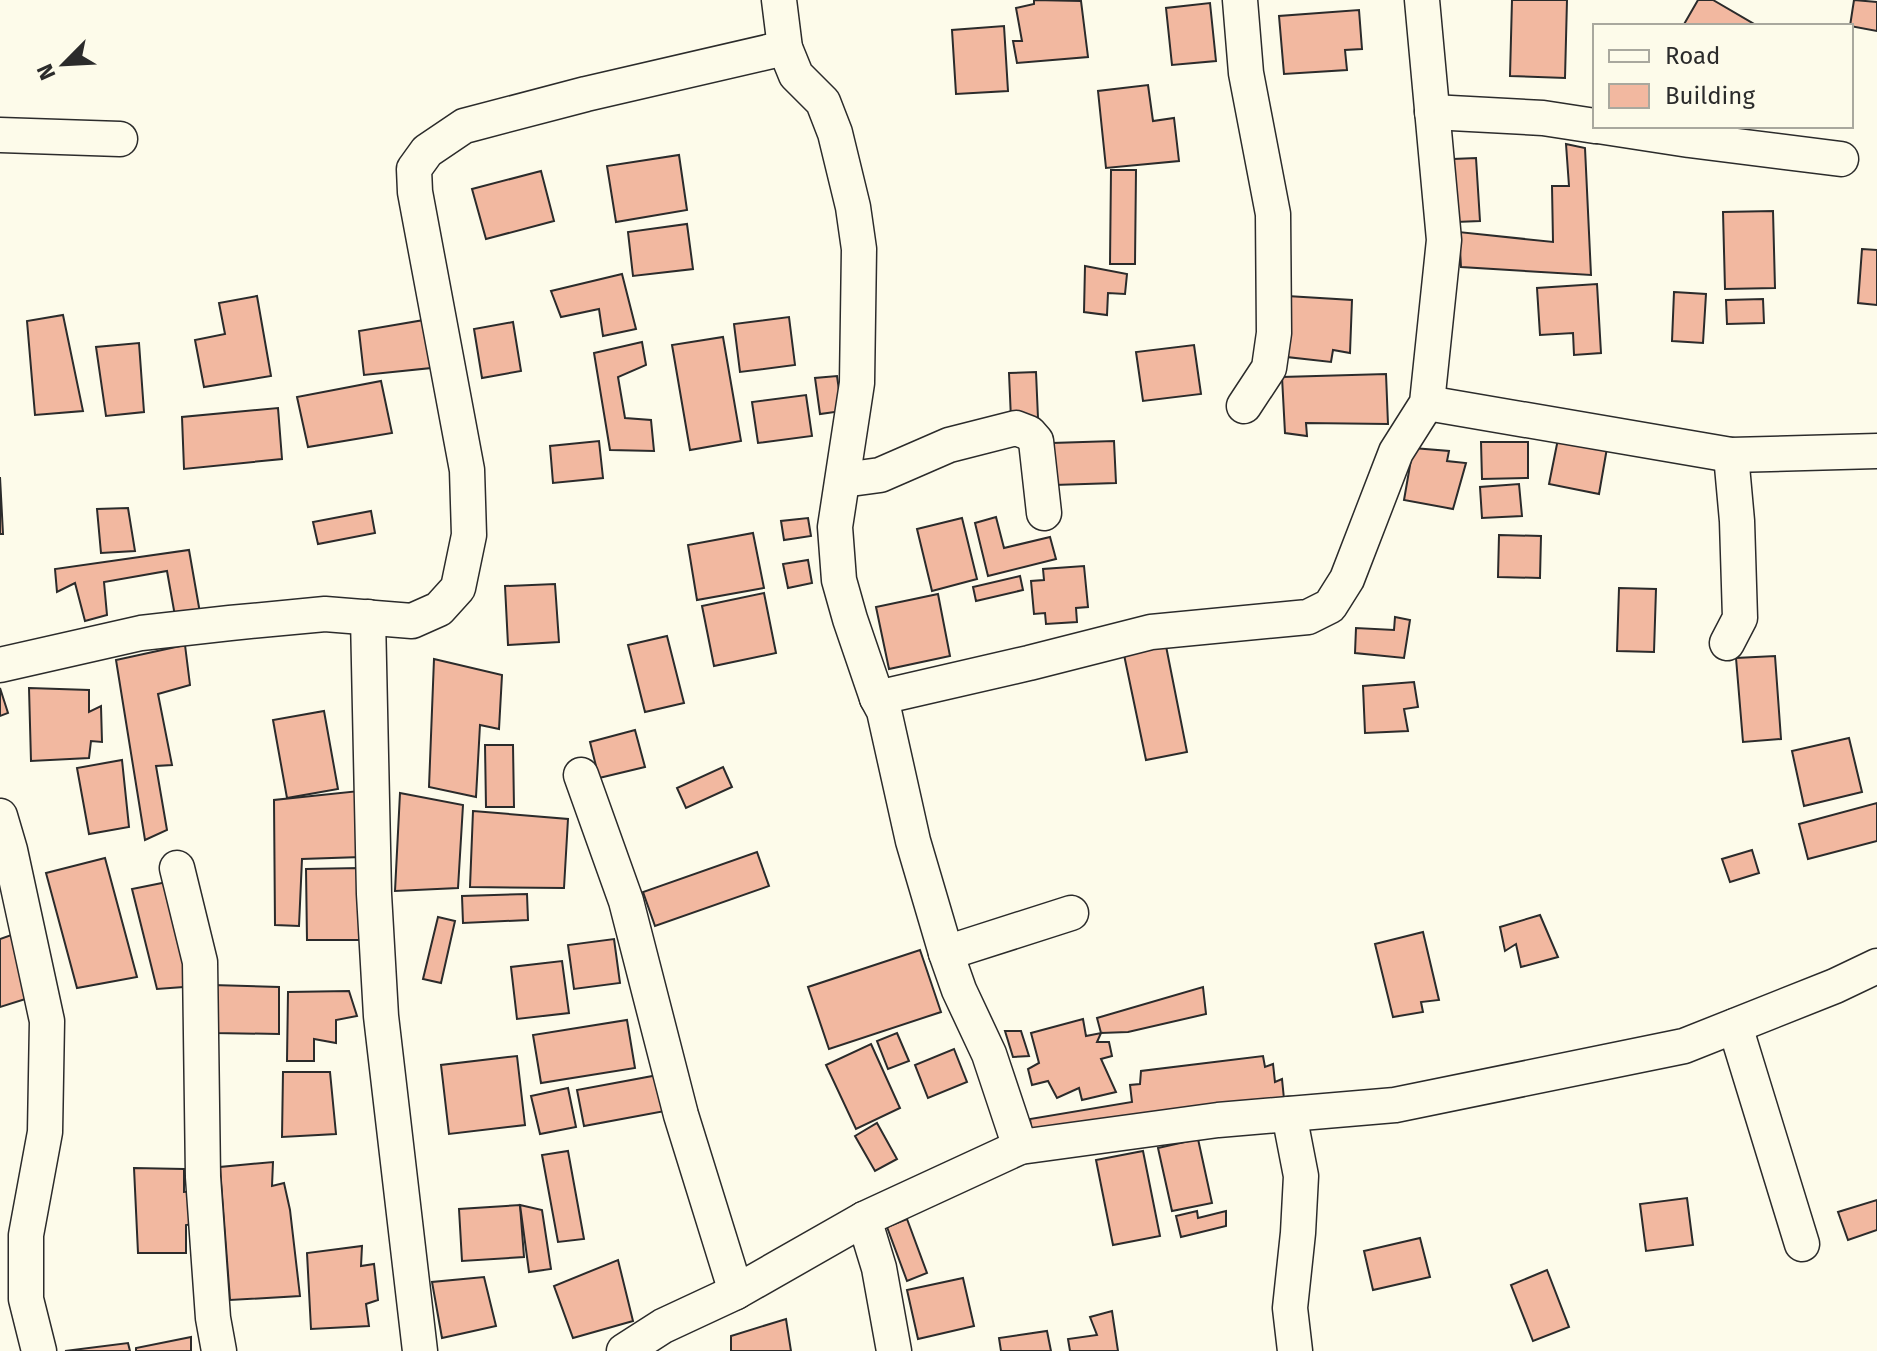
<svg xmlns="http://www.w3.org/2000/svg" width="1877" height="1351" font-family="'Fira Sans',sans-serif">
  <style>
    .building { fill: #f2b8a0; stroke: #2b2b2b; stroke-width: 2 }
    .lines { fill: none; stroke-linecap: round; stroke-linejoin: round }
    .minor-casing { stroke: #2b2b2b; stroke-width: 37 }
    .minor { stroke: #fdfbea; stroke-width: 34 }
  </style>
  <rect width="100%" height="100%" fill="#fdfbea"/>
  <!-- building -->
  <g class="building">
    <polygon points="1034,0 1081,1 1088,57 1017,63 1013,41 1022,41 1016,8 1034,4"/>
    <polygon points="1512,0 1567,0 1565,78 1510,76"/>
    <polygon points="1698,0 1713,0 1754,24 1753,26 1683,26"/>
    <polygon points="1854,0 1877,2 1877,31 1850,26"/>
    <polygon points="1210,3 1216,61 1172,65 1166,8"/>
    <polygon points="1359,10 1362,49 1345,50 1347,70 1284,74 1279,16"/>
    <polygon points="1004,26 1008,91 956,94 952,30"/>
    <polygon points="1148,85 1153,121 1174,118 1179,161 1106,168 1098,91"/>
    <polygon points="1566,144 1585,148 1591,275 1461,267 1459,232 1553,242 1552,186 1569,186"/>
    <polygon points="679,155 687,210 616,222 607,166"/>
    <polygon points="1476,158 1480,221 1456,222 1453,159"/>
    <polygon points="1111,170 1136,170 1135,264 1110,264"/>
    <polygon points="541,171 554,221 486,239 472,189"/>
    <polygon points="1773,211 1775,288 1725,289 1723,212"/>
    <polygon points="687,224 693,269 633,276 628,232"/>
    <polygon points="1862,249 1877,250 1877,305 1858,303"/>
    <polygon points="1085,266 1127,274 1125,294 1108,293 1107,315 1084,312"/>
    <polygon points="622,274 636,329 603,336 599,309 561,317 551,291"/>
    <polygon points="1597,284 1601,353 1574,355 1573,333 1540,335 1537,288"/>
    <polygon points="1674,292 1706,294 1703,343 1672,341"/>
    <polygon points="257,296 271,376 204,387 195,340 225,334 219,303"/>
    <polygon points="1287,296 1352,300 1350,353 1333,350 1331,362 1287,357"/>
    <polygon points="1763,299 1764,323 1727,324 1726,300"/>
    <polygon points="63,315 83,411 35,415 27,321"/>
    <polygon points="789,317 795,365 740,372 734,324"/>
    <polygon points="424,320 431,368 364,375 359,331"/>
    <polygon points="513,322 521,371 482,378 474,329"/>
    <polygon points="723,337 741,441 690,450 672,345"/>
    <polygon points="642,342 646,365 618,377 625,418 651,420 654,451 610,450 594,353"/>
    <polygon points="139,343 144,412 106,416 96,347"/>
    <polygon points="1194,345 1201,394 1143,401 1136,352"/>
    <polygon points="1036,372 1038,418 1011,419 1009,373"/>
    <polygon points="1386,374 1388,424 1306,423 1307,436 1285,433 1282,377"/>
    <polygon points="837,376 842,411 820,414 815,378"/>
    <polygon points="381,381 392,433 308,447 297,397"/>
    <polygon points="806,395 812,436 758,443 752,402"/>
    <polygon points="278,408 282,459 184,469 182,417"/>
    <polygon points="1558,439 1607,448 1599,494 1549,484"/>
    <polygon points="599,441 603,478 553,483 550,446"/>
    <polygon points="1114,441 1116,483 1054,485 1052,443"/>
    <polygon points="1481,442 1528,442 1528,478 1482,479"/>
    <polygon points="1413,448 1449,451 1447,461 1466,463 1453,509 1404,500"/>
    <polygon points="0,477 3,534 0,534"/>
    <polygon points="1519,484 1522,516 1482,518 1480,487"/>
    <polygon points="128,508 135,551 101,553 97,509"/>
    <polygon points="371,511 375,533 318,544 313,522"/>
    <polygon points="996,517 1004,548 1050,537 1056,559 988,576 975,523"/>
    <polygon points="808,518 811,536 784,540 781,521"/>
    <polygon points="962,518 977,579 932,591 917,529"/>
    <polygon points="753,533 764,588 697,600 688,545"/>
    <polygon points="1499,535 1541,536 1540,578 1498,577"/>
    <polygon points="189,550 200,613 175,616 167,571 104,582 107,615 85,621 75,583 57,592 55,569"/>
    <polygon points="808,560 812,583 788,588 783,564"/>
    <polygon points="1084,566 1088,607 1076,608 1077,622 1046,624 1045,613 1034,614 1031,581 1044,580 1043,569"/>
    <polygon points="1020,576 1023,590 976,601 973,587"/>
    <polygon points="555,584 559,642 508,645 505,586"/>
    <polygon points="1619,588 1656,589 1654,652 1617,651"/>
    <polygon points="764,593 776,653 714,666 702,606"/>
    <polygon points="938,594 950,656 889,669 876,607"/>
    <polygon points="1395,617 1410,620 1404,658 1355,653 1356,628 1394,630"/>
    <polygon points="667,636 684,703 645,712 628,645"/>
    <polygon points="1165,641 1187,752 1146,760 1123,650"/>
    <polygon points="185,645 190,685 158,694 172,765 156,766 167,830 145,840 116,660"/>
    <polygon points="1775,656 1781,739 1743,742 1736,658"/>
    <polygon points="434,659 502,675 499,729 480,725 476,797 429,787"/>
    <polygon points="1414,682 1418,707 1404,709 1408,731 1365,733 1363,686"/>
    <polygon points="0,688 8,713 0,716"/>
    <polygon points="29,688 89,690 89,712 101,706 102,742 91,741 89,758 31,761"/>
    <polygon points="324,711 338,789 287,798 273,720"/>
    <polygon points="635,730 645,767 599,778 590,742"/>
    <polygon points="1849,738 1862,792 1804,806 1792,751"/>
    <polygon points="485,745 513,745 514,807 486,807"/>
    <polygon points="122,760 129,827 89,834 77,768"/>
    <polygon points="723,767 732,787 686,808 677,788"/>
    <polygon points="359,791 361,857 302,859 299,926 275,925 274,800"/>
    <polygon points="400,793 463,805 458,888 395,891"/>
    <polygon points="1877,803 1877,841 1808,859 1799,824"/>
    <polygon points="473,811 568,819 564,888 470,887"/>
    <polygon points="1752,850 1759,873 1730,882 1722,859"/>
    <polygon points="757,852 769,886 655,926 643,892"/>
    <polygon points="105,858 137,977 77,988 46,873"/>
    <polygon points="360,868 361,940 307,940 306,869"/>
    <polygon points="177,880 197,986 157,989 132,889"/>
    <polygon points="527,894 528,920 463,923 462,896"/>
    <polygon points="1540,915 1558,957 1521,967 1516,944 1505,951 1500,927"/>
    <polygon points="438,917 455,921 441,983 423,979"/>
    <polygon points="1423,932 1439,1000 1421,1002 1423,1012 1393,1017 1375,944"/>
    <polygon points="17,933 38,995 0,1007 0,939"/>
    <polygon points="614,939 620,983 574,989 568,945"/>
    <polygon points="920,950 941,1012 829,1049 808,987"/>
    <polygon points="562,961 569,1013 517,1019 511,967"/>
    <polygon points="212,985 279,987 279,1034 214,1033"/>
    <polygon points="1203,987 1206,1014 1128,1032 1101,1033 1097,1018"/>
    <polygon points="349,991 357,1016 336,1020 336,1043 314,1039 314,1061 287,1061 288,992"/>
    <polygon points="1083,1019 1086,1036 1101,1033 1097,1042 1109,1042 1112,1056 1101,1059 1116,1092 1082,1100 1079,1088 1057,1098 1048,1081 1032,1085 1028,1069 1039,1063 1031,1033"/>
    <polygon points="627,1020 635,1068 541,1083 533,1035"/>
    <polygon points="1005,1031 1021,1031 1029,1056 1013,1057"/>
    <polygon points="897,1033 909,1061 888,1069 877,1041"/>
    <polygon points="871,1044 900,1108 856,1129 826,1065"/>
    <polygon points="954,1049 967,1082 928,1098 915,1065"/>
    <polygon points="517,1056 525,1125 449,1134 441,1065"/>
    <polygon points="1263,1056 1265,1067 1273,1064 1275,1082 1282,1079 1284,1099 1033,1140 1030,1119 1132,1102 1130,1085 1140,1084 1141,1071"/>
    <polygon points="283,1072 330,1072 336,1134 282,1137"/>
    <polygon points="658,1075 665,1111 584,1126 577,1090"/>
    <polygon points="568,1088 576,1127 540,1134 531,1096"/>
    <polygon points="877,1123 897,1159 875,1171 855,1136"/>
    <polygon points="1198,1139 1212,1203 1172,1211 1158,1148"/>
    <polygon points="568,1151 584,1239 558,1242 542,1155"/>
    <polygon points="1143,1151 1160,1236 1113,1245 1096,1160"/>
    <polygon points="273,1162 272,1186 284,1183 290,1210 300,1296 230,1300 220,1167"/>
    <polygon points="134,1168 184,1169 184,1192 196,1191 199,1223 186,1225 186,1253 138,1253"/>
    <polygon points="1687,1198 1693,1245 1646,1251 1640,1204"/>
    <polygon points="1877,1200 1877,1230 1848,1240 1838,1212"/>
    <polygon points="520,1205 524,1257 462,1261 459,1209"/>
    <polygon points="520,1205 542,1210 551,1269 529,1272"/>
    <polygon points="1197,1211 1198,1218 1226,1211 1226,1226 1181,1237 1176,1216"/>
    <polygon points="907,1219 927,1273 907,1281 887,1227"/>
    <polygon points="1420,1238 1430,1277 1373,1290 1364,1251"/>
    <polygon points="362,1246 361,1266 374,1264 378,1300 366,1304 369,1326 311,1329 307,1253"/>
    <polygon points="618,1260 633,1321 573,1338 554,1286"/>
    <polygon points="1547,1270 1569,1327 1533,1341 1511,1285"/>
    <polygon points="484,1277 496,1326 442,1338 432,1282"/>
    <polygon points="963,1278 974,1326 918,1339 907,1290"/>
    <polygon points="1112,1311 1118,1351 1070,1351 1068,1339 1097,1335 1090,1317"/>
    <polygon points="786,1319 791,1351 731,1351 731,1336"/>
    <polygon points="1047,1331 1051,1351 1001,1351 999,1338"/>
    <polygon points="191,1337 191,1351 136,1351 136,1348"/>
    <polygon points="128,1343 130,1351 65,1351"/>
  </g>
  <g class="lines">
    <defs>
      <g id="minor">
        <polyline points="779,0 785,48 796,75 823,102 835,133 853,207 859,249 857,383 835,527 839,580 850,619 877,698 884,711 913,841 946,953 959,990 989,1054 1020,1147"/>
        <polyline points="1240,0 1246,73 1273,214 1274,333 1269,368 1244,406"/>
        <polyline points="1432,112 1543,118 1595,126"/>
        <polyline points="1598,126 1689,140 1841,159"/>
        <polyline points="0,135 120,139"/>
        <polyline points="1427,403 1731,455 1877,451"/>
        <polyline points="843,480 880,475 949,445 1016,428 1029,433 1036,441 1044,513"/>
        <polyline points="368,617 374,894 381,1016 420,1351"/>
        <polyline points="1727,643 1740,618 1737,521 1731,455"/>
        <polyline points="0,665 141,633 230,623 325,614 412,621 439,609 458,588 469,535 467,470 415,192 414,169 427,151 464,126 586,94 785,48"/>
        <polyline points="877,698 1029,663 1151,632 1308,617 1330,606 1347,579 1396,452 1427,403 1444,240 1422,0"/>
        <polyline points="581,775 626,901 681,1115 736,1292"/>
        <polyline points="0,816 10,850 47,1021 45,1132 26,1235 26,1299 39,1351"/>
        <polyline points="177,868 200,962 203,1177 213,1318 219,1351"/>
        <polyline points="946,953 1071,913"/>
        <polyline points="1735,1026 1802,1244"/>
        <polyline points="1289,1114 1301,1176 1298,1233 1290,1308 1295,1351"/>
        <polyline points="864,1219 879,1268 894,1351"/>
        <polyline points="624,1351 663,1326 736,1292 864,1219 1020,1147 1218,1120 1395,1105 1684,1046 1835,986 1877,966"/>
      </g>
    </defs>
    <!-- minor casing -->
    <use href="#minor" class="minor-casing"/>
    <!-- minor -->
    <use href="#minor" class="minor"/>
  </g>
  <!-- legend -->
  <rect x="1593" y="24" width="260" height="104" fill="#fdfbea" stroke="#a9a89e" stroke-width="2"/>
  <rect x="1609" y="50" width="40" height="12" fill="#fdfbea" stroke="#a9a89e" stroke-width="2"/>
  <text x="1665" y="64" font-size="24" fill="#2b2b2b">Road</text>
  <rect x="1609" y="84" width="40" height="24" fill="#f2b8a0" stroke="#a9a89e" stroke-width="2"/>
  <text x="1665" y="104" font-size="24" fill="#2b2b2b">Building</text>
  <!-- north arrow -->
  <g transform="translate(64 64) rotate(246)" stroke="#fdfbea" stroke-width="6" paint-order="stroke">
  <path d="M0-6L14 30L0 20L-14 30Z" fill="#2b2b2b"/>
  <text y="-12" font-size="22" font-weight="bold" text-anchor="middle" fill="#2b2b2b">N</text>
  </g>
</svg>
